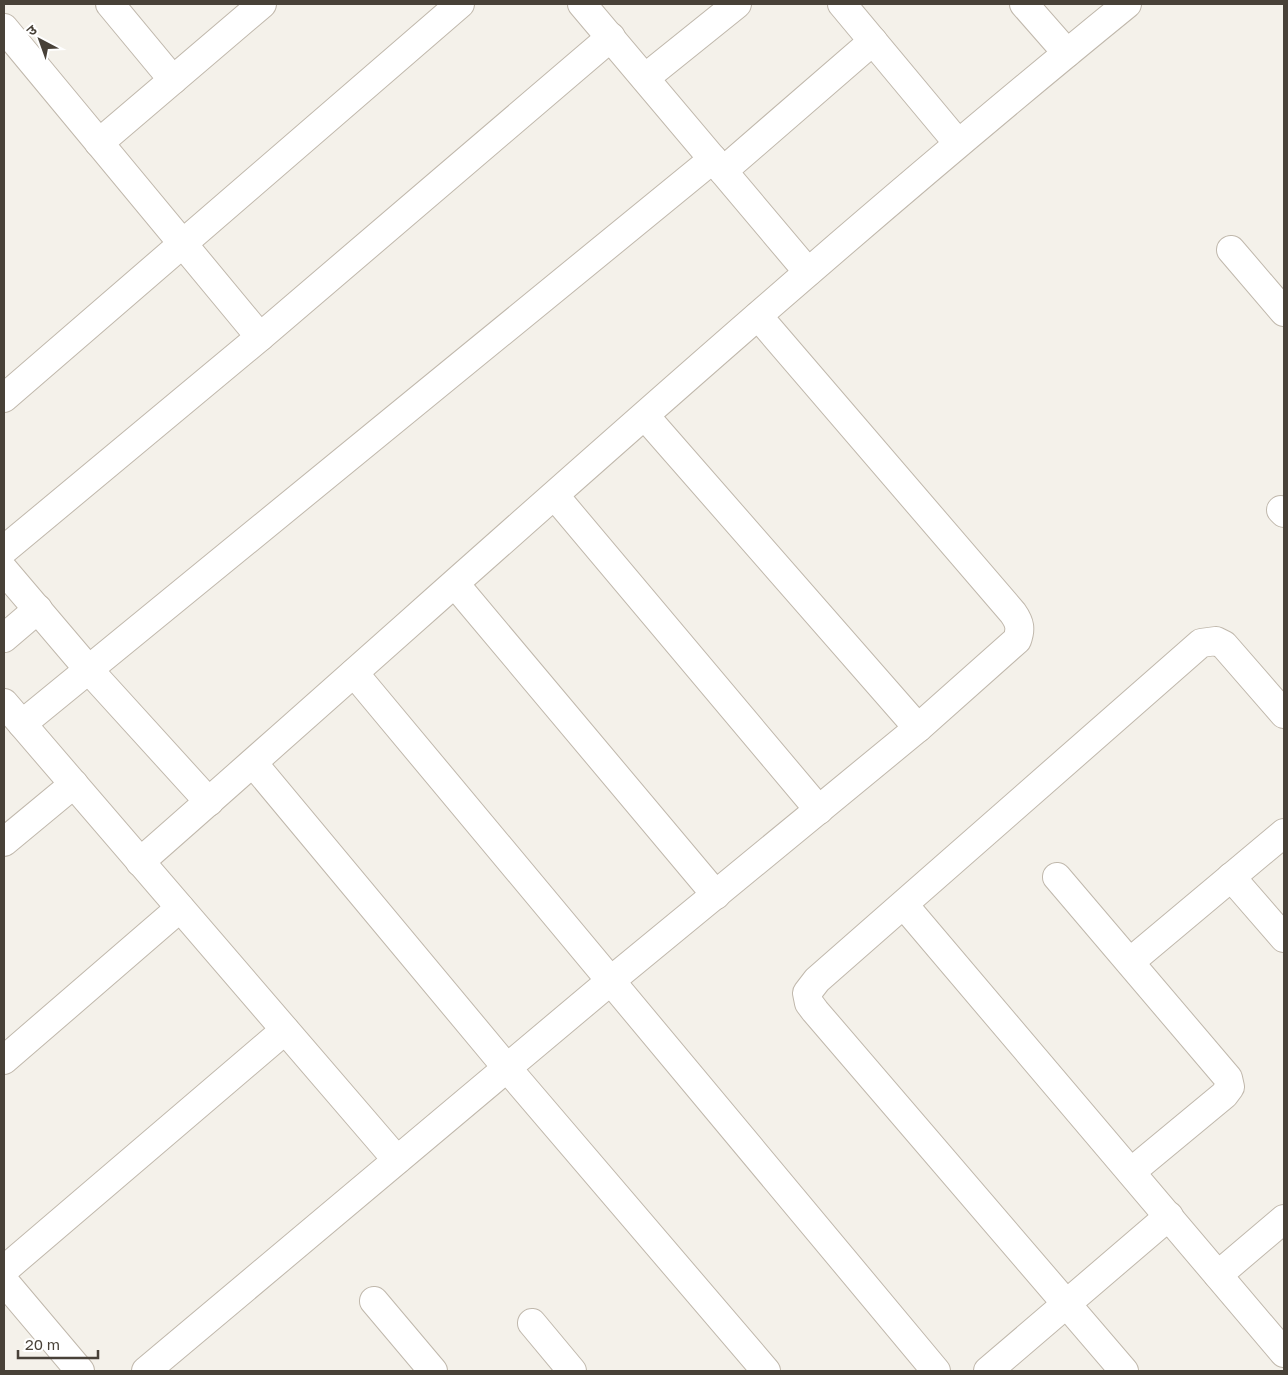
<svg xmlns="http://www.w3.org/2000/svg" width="1288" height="1375" font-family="'Golos Text','Noto Sans Devanagari',sans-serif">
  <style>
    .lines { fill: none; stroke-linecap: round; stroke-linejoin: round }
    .minor-casing { stroke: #c0b8ac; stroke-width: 30 }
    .minor { stroke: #fff; stroke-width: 28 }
  </style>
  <rect width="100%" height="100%" fill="#f4f1ea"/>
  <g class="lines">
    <defs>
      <g id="minor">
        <polyline points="110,4 173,80"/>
        <polyline points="582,4 808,272"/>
        <polyline points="842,4 957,142"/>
        <polyline points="1024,4 1067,53"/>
        <polyline points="4,28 260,337"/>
        <polyline points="645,78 737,4"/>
        <polyline points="99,143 262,4"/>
        <polyline points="723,171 873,41"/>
        <polyline points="1231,250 1284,312"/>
        <polyline points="4,398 460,4"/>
        <polyline points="645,416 918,728"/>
        <polyline points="555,496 819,810"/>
        <polyline points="1281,510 1284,513"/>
        <polyline points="4,550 260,337 611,37"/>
        <polyline points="4,570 89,670 209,802"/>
        <polyline points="455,584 716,895"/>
        <polyline points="4,638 38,609"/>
        <polyline points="354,673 936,1371"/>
        <polyline points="4,703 397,1160"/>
        <polyline points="22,724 713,159"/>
        <polyline points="253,763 507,1068 766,1371"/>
        <polyline points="4,842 74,784"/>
        <path d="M 140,862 C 468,574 789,279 1127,4"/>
        <polyline points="1057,877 1228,1078 1230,1087 1224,1095 1131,1172"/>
        <polyline points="1231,877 1284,938"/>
        <polyline points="904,905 1284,1353"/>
        <polyline points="1130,962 1284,833"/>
        <polyline points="4,1060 180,908"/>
        <polyline points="4,1270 285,1030"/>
        <polyline points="1218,1275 1284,1219"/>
        <polyline points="4,1281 80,1371"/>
        <polyline points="374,1301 433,1371"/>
        <polyline points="532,1323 572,1371"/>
        <path d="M 146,1371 L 614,978 L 918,728 L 1017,640 C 1021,629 1020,623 1013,613 L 758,316"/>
        <polyline points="988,1371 1169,1216"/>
        <polyline points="1124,1371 815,1011 809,1003 807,993 817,980 1201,643 1216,641 1224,645 1284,714"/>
      </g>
    </defs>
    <!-- minor casing -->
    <use href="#minor" class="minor-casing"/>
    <!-- minor -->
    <use href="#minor" class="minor"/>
  </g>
  <!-- border -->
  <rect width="1288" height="1375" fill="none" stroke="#484138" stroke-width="10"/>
  <!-- north arrow -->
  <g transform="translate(40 40) rotate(319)" stroke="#ffffff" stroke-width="4" paint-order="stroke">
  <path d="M0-4L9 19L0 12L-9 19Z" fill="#484138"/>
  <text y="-8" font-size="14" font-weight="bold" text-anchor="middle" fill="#484138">उ</text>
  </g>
  <!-- scale -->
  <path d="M18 1350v8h80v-8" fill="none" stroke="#484138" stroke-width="2.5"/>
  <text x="25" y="1350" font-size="15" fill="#484138" stroke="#ffffff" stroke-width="4" paint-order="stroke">20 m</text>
</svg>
